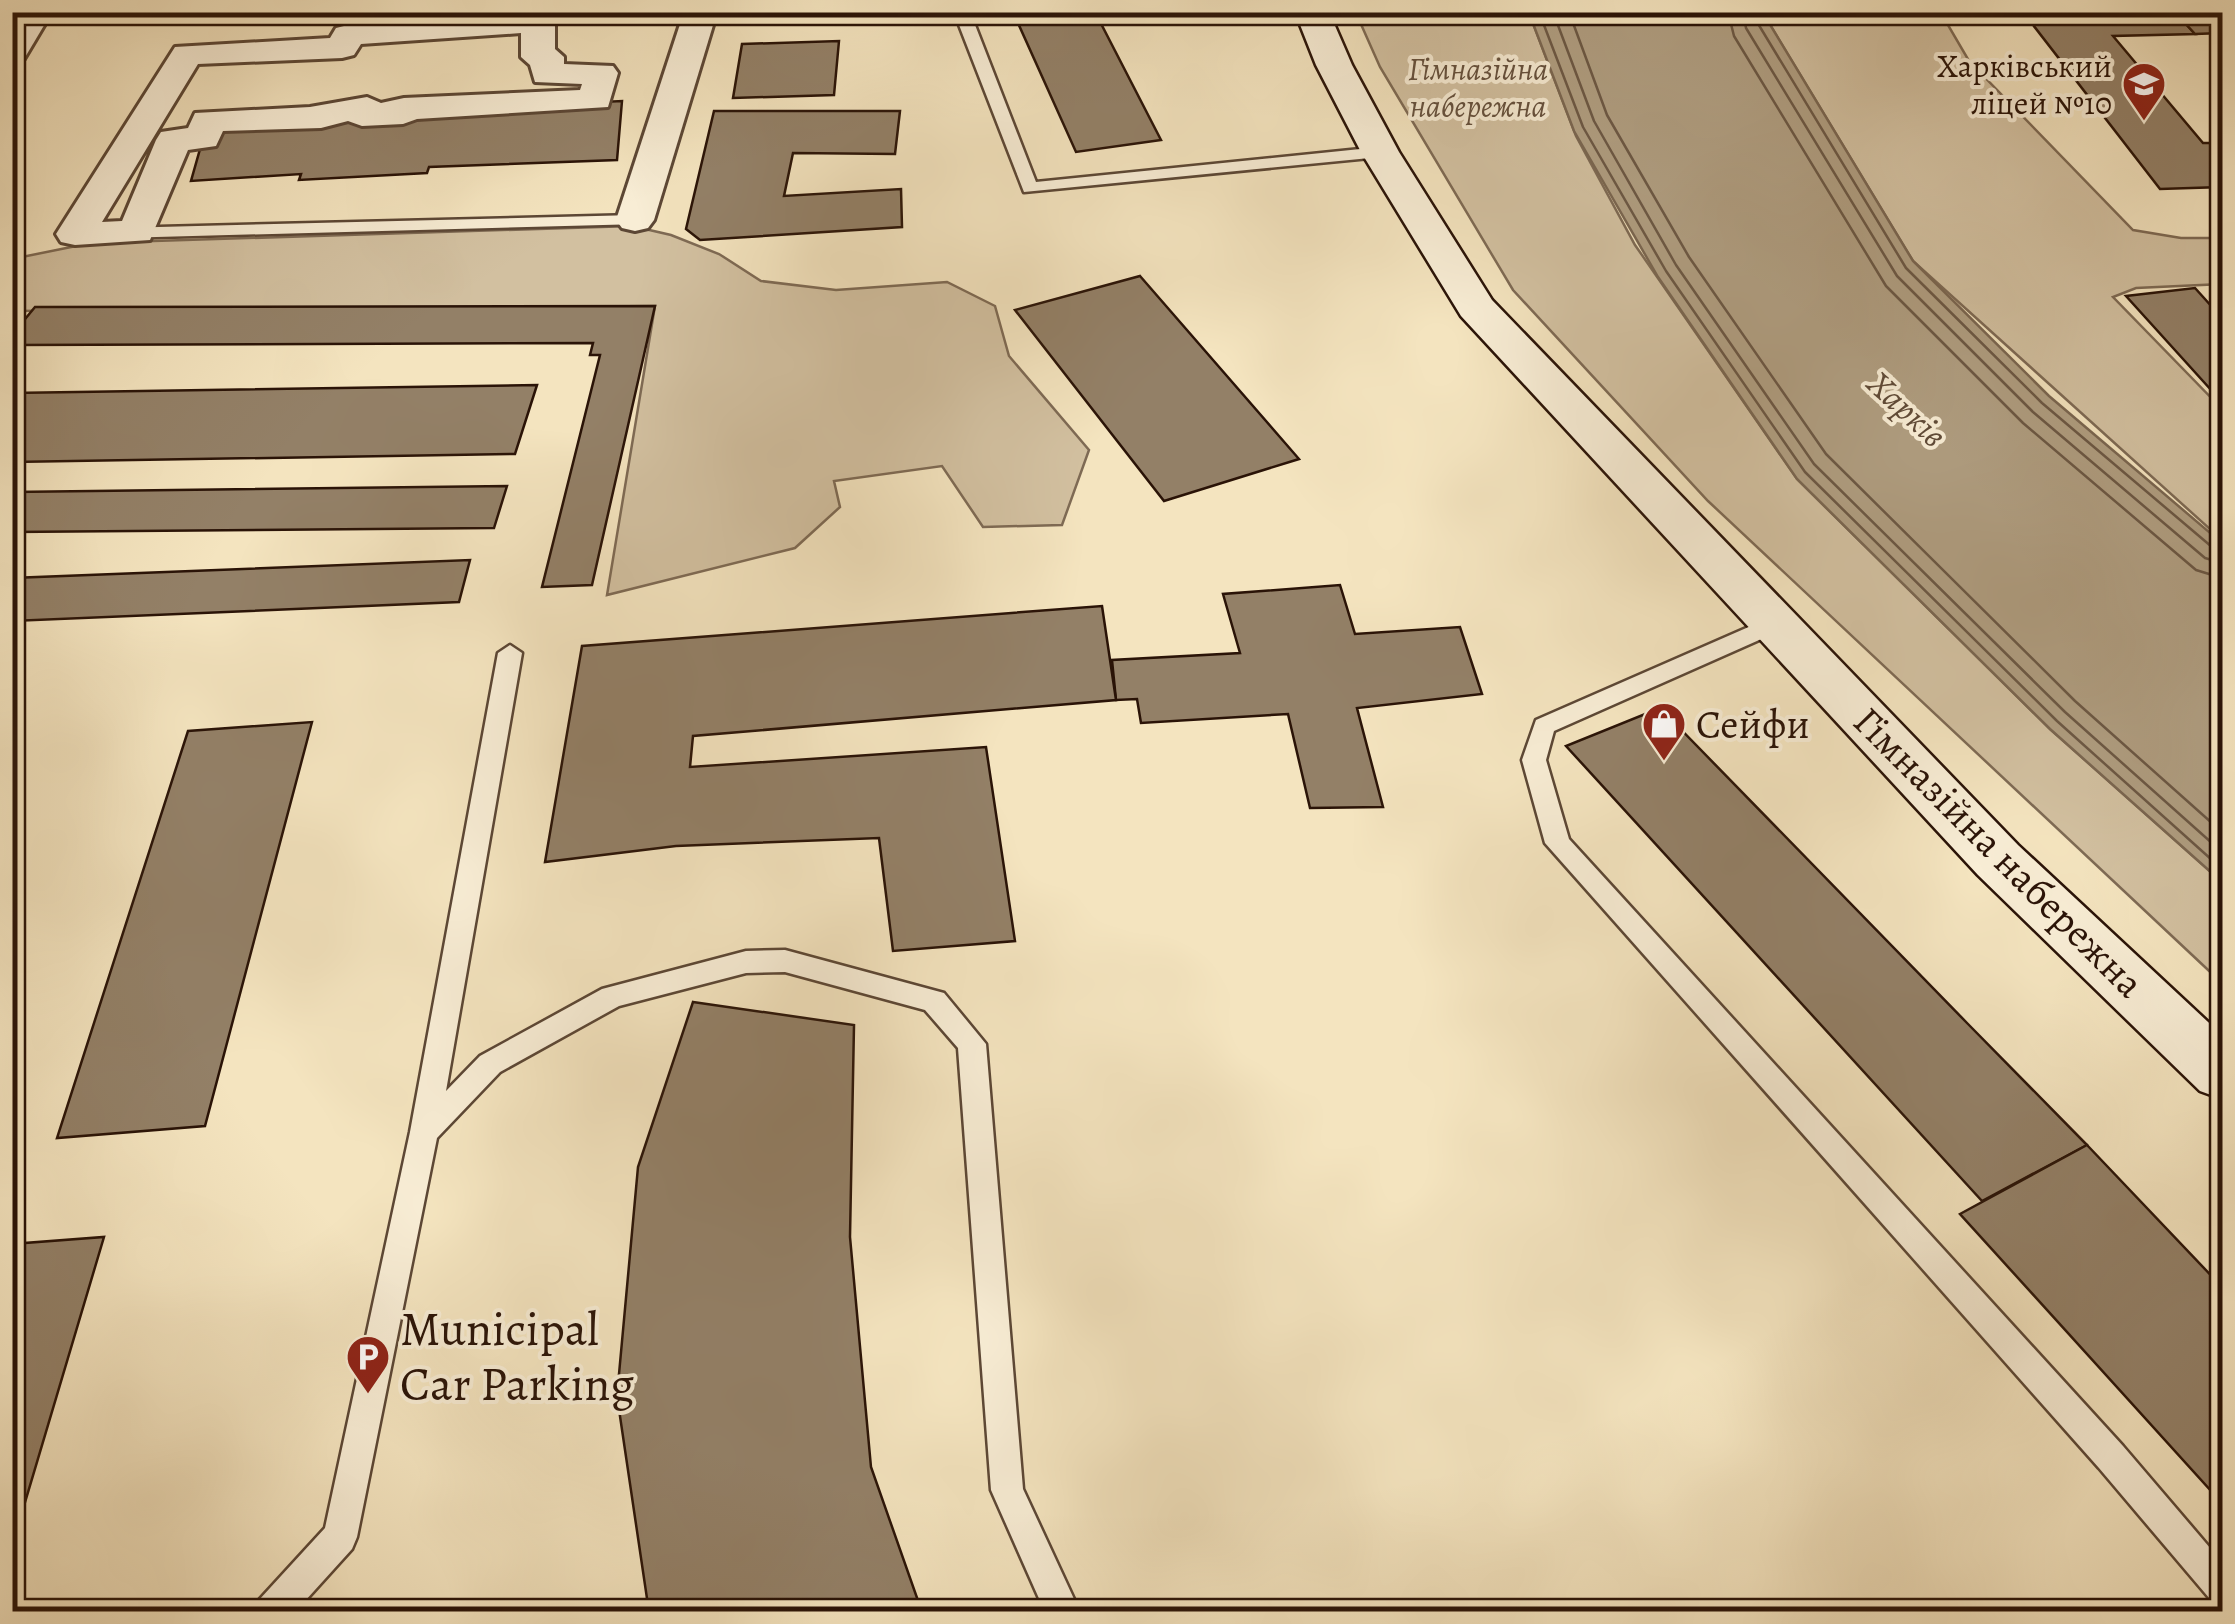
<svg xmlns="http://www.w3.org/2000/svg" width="2235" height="1624" font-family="Alegreya,serif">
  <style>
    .green { fill: #d2c0a0; stroke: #7e6a54; stroke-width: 2.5 }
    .water { fill: #af9d80; stroke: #7a6650; stroke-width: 2.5 }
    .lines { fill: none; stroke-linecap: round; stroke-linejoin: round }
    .shore { stroke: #6c5844; stroke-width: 2.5 }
    .building { fill: #938067; stroke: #2a1307; stroke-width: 2.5 }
    .lane-casing { stroke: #5c4735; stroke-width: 5 }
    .street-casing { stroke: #5c4735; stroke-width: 6 }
    .secondary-casing { stroke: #2a1307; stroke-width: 5 }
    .lane { fill: #f8edd5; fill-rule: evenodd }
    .street { fill: #f8edd5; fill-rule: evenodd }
    .secondary { fill: #f8edd5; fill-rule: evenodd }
    .labels { text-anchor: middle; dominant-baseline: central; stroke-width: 8; stroke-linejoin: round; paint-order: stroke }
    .far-poi-label { font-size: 32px; fill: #2a1307; stroke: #f8edd5; text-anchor: end }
    .far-park-label { font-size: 32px; font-style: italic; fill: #65503d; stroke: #f8edd5 }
    .far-water-label { font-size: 35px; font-style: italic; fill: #5f4a37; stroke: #f8edd5 }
    .poi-label { font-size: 40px; fill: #2a1307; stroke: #f8edd5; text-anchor: start }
    .street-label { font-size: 40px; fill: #2a1307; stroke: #f8edd5 }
    .near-poi-label { font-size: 48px; fill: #2a1307; stroke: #f8edd5; text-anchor: start }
  </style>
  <rect width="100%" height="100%" fill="#f4e4bf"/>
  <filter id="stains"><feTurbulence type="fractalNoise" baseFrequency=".002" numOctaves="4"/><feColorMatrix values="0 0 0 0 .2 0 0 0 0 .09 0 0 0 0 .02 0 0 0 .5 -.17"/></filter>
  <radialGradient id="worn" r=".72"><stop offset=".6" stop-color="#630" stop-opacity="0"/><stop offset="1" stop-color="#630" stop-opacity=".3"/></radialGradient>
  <!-- green -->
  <g class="green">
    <polygon points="1356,13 1529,13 1576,136 1635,245 1797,479 2050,729 2222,882 2222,983 1708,501 1513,290 1380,67"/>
    <polygon points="1763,13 1941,13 1969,61 2133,230 2181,238 2222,238 2222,284 2136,288 2113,297 2222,409 2222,540 1913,261"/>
    <polygon points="632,226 671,235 719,254 761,281 836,290 947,282 995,306 1009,356 1089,450 1062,525 983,527 942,466 834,481 840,507 795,548 607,595 655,306 13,311 12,259 91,243"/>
  </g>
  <!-- water -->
  <polygon class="water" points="1529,13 1763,13 1913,261 2049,396 2222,543 2222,882 2050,729 1797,479 1658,277 1574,131"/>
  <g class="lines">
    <!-- shore -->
    <g class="shore">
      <polyline points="1539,12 1583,127 1666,271 1805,472 2057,721 2222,869"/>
      <polyline points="1553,12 1594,121 1676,265 1814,464 2065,712 2222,852"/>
      <polyline points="1569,12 1607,115 1689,257 1826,454 2075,701 2222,832"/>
      <polyline points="1728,12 1734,36 1886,286 2023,423 2196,570 2222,578"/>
      <polyline points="1743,12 1746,28 1897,276 2033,412 2205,558 2222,563"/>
      <polyline points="1755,12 1757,22 1906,268 2042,403 2212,547 2222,550"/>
    </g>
  </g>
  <!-- building -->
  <g class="building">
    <polygon points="531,12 635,12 529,19"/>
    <polygon points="1013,12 1095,12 1161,140 1076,152"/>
    <polygon points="2023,12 2175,12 2195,34 2113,36 2203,143 2222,143 2222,187 2160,189"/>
    <polygon points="2222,22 2222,33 2195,34 2185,23"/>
    <polygon points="839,41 834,95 733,98 742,44"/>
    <polygon points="622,101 617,160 429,167 427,173 299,180 301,174 191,181 208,121"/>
    <polygon points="714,111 900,111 895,154 793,153 784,196 901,189 902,227 700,240 686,229"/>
    <polygon points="1140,276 1299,459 1164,501 1015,310"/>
    <polygon points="2195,288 2222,318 2222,390 2212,391 2126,296"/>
    <polygon points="655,306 592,585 542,587 600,355 590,355 593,343 12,345 12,335 35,307"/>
    <polygon points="537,385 515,454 12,462 12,393"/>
    <polygon points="507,486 494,528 12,532 12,492"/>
    <polygon points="470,560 459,602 12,621 12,578"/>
    <polygon points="1340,585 1355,634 1460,627 1482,694 1357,708 1383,807 1310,808 1288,714 1141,723 1137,699 1116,700 1112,660 1240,653 1223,594"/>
    <polygon points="1102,606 1116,700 693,736 690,767 986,747 1015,941 893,951 879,838 676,846 545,862 582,646"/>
    <polygon points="1660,708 1968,1024 2087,1145 1982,1201 1566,746"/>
    <polygon points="312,722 205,1126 57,1138 188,731"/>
    <polygon points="693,1002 854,1025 850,1237 871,1467 922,1612 649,1612 617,1396 638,1167"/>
    <polygon points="2087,1145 2222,1287 2222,1503 1960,1214"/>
    <polygon points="104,1237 12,1546 12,1244"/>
  </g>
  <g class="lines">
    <defs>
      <g id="lane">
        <polygon points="954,12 970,12 1036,182 1380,147 1389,152 1380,157 1024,192"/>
        <polygon points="635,215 641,216 641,224 120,238 111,233 120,228"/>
        <polygon points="1776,615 1784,617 1787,623 1784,629 1554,731 1546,760 1569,839 2123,1446 2222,1562 2222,1604 2210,1599 2099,1468 1545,843 1522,760 1536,720"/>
        <polygon points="510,645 522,653 446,1091 480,1056 602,989 746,951 785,950 944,993 986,1044 1023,1489 1080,1612 1045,1612 991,1490 958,1048 925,1010 785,972 746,973 619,1006 500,1072 437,1138 357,1537 352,1549 295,1612 254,1612 259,1600 325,1528 410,1132 498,653"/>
      </g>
      <g id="street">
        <polygon points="19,12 52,12 24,59 12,62 12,24"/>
        <path d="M 540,12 L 550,15 L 555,22 L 555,49 L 564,57 L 564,64 L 613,66 L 618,73 L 608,107 L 417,119 L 403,124 L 362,126 L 348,121 L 321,128 L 223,131 L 216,146 L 188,150 L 150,240 L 75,245 L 61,242 L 56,234 L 175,47 L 330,38 L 336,28 L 348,25 ZM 521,33 L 521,57 L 530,65 L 535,82 L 582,84 L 580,90 L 404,98 L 381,103 L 367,97 L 310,107 L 195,113 L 188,128 L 161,132 L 156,140 L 122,221 L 102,222 L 198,64 L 342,58 L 354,55 L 361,44 Z"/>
        <polygon points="684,12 717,12 654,220 648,228 635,231 622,228 616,220"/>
      </g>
      <polygon id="secondary" points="1295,12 1329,12 1352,65 1399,152 1492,300 2018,845 2222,1035 2222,1099 2200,1091 1978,875 1461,316 1361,152 1316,65"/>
    </defs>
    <!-- lane casing -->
    <use href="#lane" class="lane-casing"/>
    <!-- street casing -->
    <use href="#street" class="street-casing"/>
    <!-- secondary casing -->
    <use href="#secondary" class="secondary-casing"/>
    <!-- lane -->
    <use href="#lane" class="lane"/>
    <!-- street -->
    <use href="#street" class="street"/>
    <!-- secondary -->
    <use href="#secondary" class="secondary"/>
  </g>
  <!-- icons -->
  <defs>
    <symbol id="school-pin" viewBox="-11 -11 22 30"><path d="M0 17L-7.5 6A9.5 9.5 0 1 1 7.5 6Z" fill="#8f2418" stroke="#f8edd5"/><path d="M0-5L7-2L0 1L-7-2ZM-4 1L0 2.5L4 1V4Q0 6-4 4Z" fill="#fff"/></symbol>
    <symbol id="shop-pin" viewBox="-11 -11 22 30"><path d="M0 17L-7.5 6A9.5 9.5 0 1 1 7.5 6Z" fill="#8f2418" stroke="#f8edd5"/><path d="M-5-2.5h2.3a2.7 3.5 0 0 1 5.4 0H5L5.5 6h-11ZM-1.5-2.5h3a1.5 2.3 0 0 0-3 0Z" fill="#fff"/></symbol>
    <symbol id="parking-pin" viewBox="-11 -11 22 30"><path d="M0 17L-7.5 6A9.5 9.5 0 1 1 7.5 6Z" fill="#8f2418" stroke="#f8edd5"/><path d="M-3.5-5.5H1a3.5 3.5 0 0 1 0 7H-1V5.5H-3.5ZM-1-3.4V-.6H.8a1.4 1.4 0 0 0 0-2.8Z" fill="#fff"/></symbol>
  </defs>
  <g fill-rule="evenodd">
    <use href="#school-pin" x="2119" y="59" width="50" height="68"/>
    <use href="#shop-pin" x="1639" y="699" width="50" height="68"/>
    <use href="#parking-pin" x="343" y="1332" width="50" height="68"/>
  </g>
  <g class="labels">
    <!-- far-poi labels -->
    <g class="far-poi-label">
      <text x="2112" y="66">Харківський<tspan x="2112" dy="37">ліцей №10</tspan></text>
    </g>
    <!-- far-park labels -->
    <g class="far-park-label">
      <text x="1478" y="69">Гімназійна<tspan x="1478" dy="37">набережна</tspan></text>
    </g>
    <!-- far-water labels -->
    <g class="far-water-label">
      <text transform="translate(1907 409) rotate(43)">Харків</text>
    </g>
    <!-- poi labels -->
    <g class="poi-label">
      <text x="1696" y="724">Сейфи</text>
    </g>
    <!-- street labels -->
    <g class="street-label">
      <text transform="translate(1999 852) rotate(45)">Гімназійна набережна</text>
    </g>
    <!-- near-poi labels -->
    <g class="near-poi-label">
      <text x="400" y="1329">Municipal<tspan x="400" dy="55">Car Parking</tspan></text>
    </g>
  </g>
  <!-- margin -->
  <rect width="2235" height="1624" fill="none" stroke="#f4e4bf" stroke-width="50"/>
  <rect x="15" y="15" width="2205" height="1594" fill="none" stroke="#2a1307" stroke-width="5"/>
  <rect x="25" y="25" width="2185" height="1574" fill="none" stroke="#2a1307" stroke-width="2.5"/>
  <rect width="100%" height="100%" filter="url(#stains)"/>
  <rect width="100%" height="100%" fill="url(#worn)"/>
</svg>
